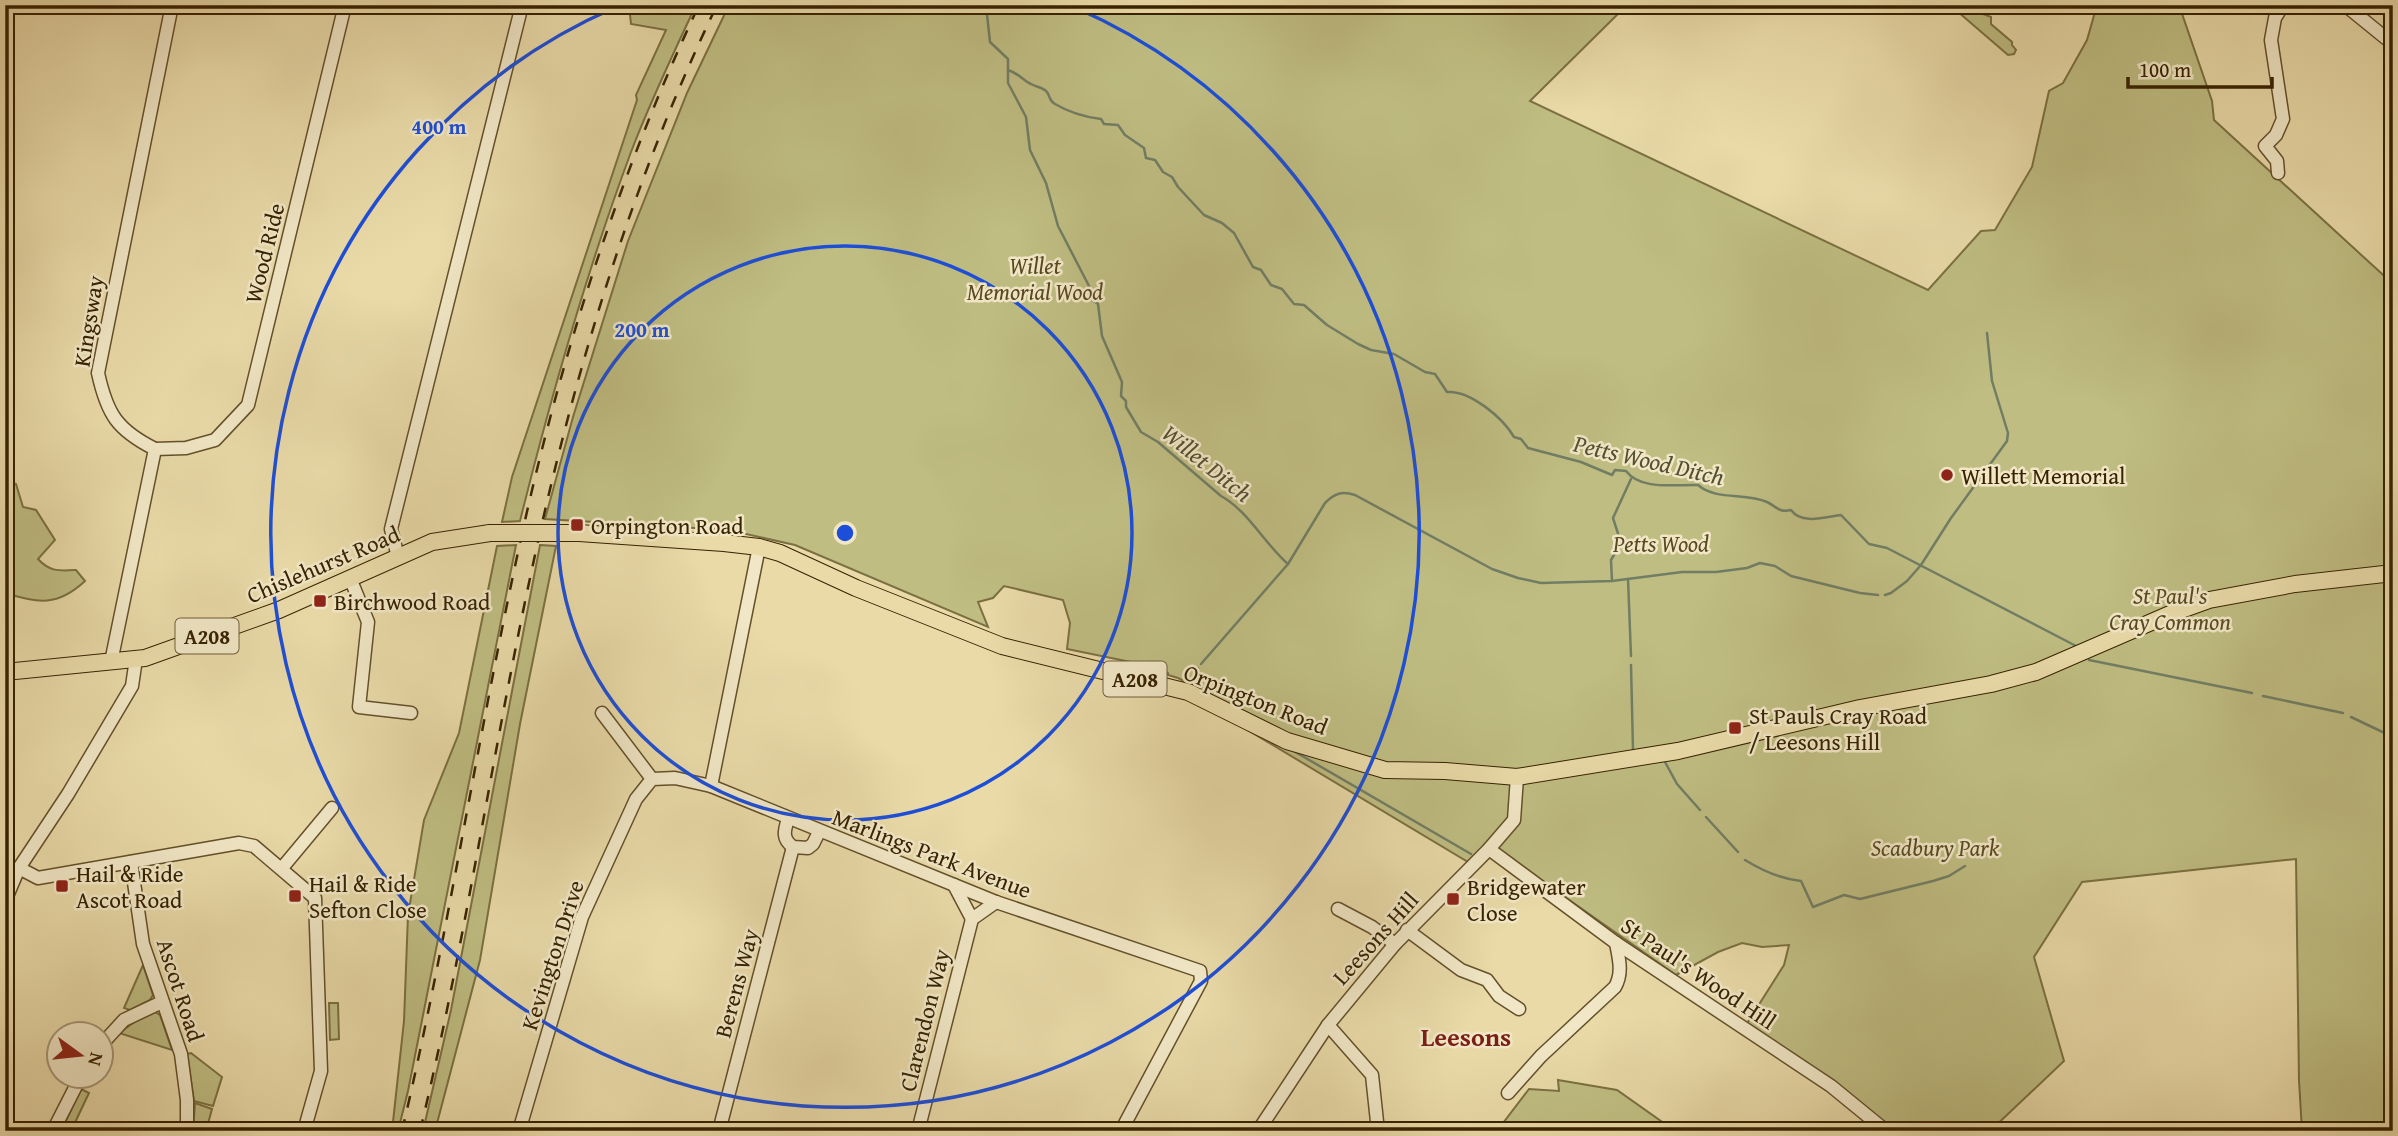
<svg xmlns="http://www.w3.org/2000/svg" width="2398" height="1136" font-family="'Gentium Book Plus',serif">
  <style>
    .green { fill: #bfbd82; stroke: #7b7041; stroke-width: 2 }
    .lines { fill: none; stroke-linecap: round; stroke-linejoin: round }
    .stream { stroke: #717e64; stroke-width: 2.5 }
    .minor-casing { stroke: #64502a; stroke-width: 15 }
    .major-casing { stroke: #372200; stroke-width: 18 }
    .minor { stroke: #f1e7c6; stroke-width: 12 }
    .major { stroke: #e9daa8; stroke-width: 16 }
    .rail { stroke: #372200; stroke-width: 2.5; stroke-dasharray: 12 12; stroke-linecap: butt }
    .major-bridge-casing { stroke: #372200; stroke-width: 18; stroke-linecap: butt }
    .major-bridge { stroke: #e9daa8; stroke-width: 16 }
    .ring { fill: none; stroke: #1d4ed8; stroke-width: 3.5 }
    .poi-dot { fill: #8f2418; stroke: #f1e7c6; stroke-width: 2.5 }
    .labels { text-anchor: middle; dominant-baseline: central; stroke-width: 5; stroke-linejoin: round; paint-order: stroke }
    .shield { fill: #f1e7c6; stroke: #6f5d3b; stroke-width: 2 }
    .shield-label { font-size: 21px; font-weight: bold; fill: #372200 }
    .street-label { font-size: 23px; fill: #372200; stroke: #f1e7c6 }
    .park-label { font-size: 23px; font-style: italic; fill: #594920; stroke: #f1e7c6 }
    .poi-label { font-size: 23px; fill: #372200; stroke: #f1e7c6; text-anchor: start }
    .water-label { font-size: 24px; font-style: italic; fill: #545032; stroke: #f1e7c6 }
    .quarter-label { font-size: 26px; font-weight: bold; fill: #7a1f14; stroke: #f1e7c6 }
    .centre { fill: #1d4ed8; stroke: #f1e7c6; stroke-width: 3.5 }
    .ring-label { font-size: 21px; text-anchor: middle; font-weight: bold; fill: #1d4ed8; stroke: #f1e7c6; stroke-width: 5; stroke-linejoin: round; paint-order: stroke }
  </style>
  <rect width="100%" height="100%" fill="#e9daa8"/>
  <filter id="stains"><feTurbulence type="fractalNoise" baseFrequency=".00286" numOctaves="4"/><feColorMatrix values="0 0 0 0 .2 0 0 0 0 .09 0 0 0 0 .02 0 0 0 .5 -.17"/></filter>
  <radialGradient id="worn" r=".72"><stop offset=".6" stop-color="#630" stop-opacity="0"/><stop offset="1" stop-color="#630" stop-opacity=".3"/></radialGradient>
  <!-- green -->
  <g class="green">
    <path d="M 629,5 L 696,5 C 673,54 650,102 631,152 C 586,273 551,396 520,521 L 502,522 L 512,477 L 637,100 L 636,95 L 666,30 L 631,24 Z"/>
    <polygon points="729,5 1627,5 1530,101 1928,290 1981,231 1995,230 2032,167 2049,91 2063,83 2087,40 2097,5 2179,5 2212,101 2214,120 2393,284 2393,1131 2302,1131 2299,1080 2296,859 2082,882 2034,957 2064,1061 1990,1131 1894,1131 1833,1081 1746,1025 1784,965 1789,945 1762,947 1742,943 1718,952 1676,975 1521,866 1485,846 1468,862 1241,726 1247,713 1178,678 1168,675 1168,673 1160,668 1067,649 1070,623 1063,600 1004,586 993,598 978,602 988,627 795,545 728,530 545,519 573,417 628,241 687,93"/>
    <polygon points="1950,5 1973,5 1975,11 1991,17 1991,24 2012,42 2012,45 2016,50 2014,54 2008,55"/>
    <path d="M 5,480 L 16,484 L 23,507 L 36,510 L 55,540 L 38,559 C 50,572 59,571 76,570 L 85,581 C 57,607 39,603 5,593 Z"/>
    <polygon points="516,545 408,1091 398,1131 392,1131 404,1021 408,915 424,820 459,733 497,546"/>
    <polygon points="540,545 556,546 520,724 480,960 435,1131 423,1131 451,1010"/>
    <polygon points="143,965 153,995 150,1000 130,1010 124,1008"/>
    <polygon points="329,1003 338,1003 339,1039 330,1040"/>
    <polygon points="155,1012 160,1015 172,1050 119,1033 136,1021"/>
    <polygon points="191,1053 222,1077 213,1106 194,1101 187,1054"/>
    <polygon points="1558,1080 1617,1090 1675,1131 1497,1131 1529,1089 1559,1091"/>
    <polygon points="81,1089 89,1093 71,1131 62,1129"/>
    <polygon points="195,1103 212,1109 206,1131 193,1131"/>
  </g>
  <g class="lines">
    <!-- stream -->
    <g class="stream">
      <path d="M 986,5 L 990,42 L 1008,59 L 1008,83 L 1026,117 L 1030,150 L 1046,183 L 1058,226 L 1089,286 L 1088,297 L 1098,304 L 1102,336 L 1122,382 L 1121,396 L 1126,401 L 1126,407 L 1141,432 L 1158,442 L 1221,496 C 1247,510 1265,544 1288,564"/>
      <path d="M 1008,70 C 1020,74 1022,80 1031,84 C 1036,87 1042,87 1046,91 C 1051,96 1048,100 1055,104 C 1070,113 1085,117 1101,119 L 1104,124 L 1118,125 L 1125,135 L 1144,148 L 1146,158 L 1155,160 L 1163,172 L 1172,177 L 1178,187 L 1204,215 L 1222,223 L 1234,233 L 1253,267 L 1261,270 L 1271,285 L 1282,289 L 1294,304 L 1304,305 L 1327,325 L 1358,344 L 1371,350 L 1394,354 L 1425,372 L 1435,374 L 1447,392 C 1470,390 1503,418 1514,437 L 1521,439 L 1528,448 L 1581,462 L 1612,475 L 1615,470 L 1626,471 C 1641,491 1676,484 1698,485 C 1716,501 1746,492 1767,502 C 1777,507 1779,513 1791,510 C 1802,525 1825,517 1841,515 L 1869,544 L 1887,548 L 2078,647"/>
      <polyline points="1628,579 1631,656"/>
      <polyline points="1612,581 1611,560 1621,543 1613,518 1631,479"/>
      <polyline points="1885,595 1891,593 1907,581 1921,565 1951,518 2007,441 2008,433 1992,381 1987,333"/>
      <polyline points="2089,660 2252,693"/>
      <path d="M 1201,664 L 1288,564 L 1325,503 C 1335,493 1342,491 1355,495 L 1492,569 L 1518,578 L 1541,583 L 1612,581 L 1682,572 L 1716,572 L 1747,568 L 1760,563 L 1775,566 L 1791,576 L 1860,593 L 1878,595"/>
      <polyline points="1631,665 1633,750"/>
      <polyline points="1198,668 1197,675 1202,687"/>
      <polyline points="2263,696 2343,713"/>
      <polyline points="2351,717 2393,737"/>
      <polyline points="1292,750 1471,854"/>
      <polyline points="1665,762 1677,784 1700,810"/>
      <polyline points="1706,817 1738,852"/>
      <path d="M 1745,860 C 1763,871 1780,879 1801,881 L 1813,907 L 1844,895 L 1860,899 L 1933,881 L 1949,876 L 1965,866"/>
    </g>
    <defs>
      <g id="minor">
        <polyline points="2345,5 2393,44"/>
        <polyline points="5,8 6,5"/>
        <polyline points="2278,173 2277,161 2265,146 2276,135 2283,119 2271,40 2275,18 2283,5"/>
        <polyline points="155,449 186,448 215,440 248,405 345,5"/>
        <polyline points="759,547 711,786 996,902 1200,971 1201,981 1121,1131"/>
        <polyline points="398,557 391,529 522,5"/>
        <polyline points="350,578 368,622 359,707 411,713"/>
        <path d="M 111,662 L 155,449 C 117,430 107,414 98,373 L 172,5"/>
        <polyline points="602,713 652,779"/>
        <path d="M 788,819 C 784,831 782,839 793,847 L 808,848 L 813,844 L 819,832"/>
        <polyline points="1489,849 1616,943 1831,1086 1886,1131"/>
        <polyline points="131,862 143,944 181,1054 187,1100 187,1131"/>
        <polyline points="19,868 38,878 239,843 254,846 315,898 321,1071 304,1131"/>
        <polyline points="282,868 332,808"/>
        <polyline points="954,885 972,919"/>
        <polyline points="5,901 19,868 68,794 132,686 136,659"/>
        <polyline points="1338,909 1372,927 1395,944"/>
        <polyline points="1407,930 1461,970 1487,980 1499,996 1519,1009"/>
        <polyline points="1328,1025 1372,1075 1378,1131"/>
        <polyline points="102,1044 124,1020 162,1002"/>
        <path d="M 1508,1093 L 1541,1056 L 1615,987 C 1623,973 1619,959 1616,943"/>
        <polyline points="53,1131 81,1076"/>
        <polyline points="519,1131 582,917 636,799 652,779 675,778 711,786"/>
        <polyline points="719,1131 793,847"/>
        <polyline points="918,1131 972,919 996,902"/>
        <polyline points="1258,1131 1328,1025 1395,944 1489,849 1514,820 1517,777"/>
      </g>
      <g id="major">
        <polyline points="579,533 724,543 759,547 780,553 856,588 1002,646 1188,692 1287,741 1385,770 1445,771 1517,777 1678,751 1860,708 1991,684 2036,672 2170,614 2209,600 2295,584 2393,573"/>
        <polyline points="5,672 145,658 279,610 432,542 490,533"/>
      </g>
    </defs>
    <!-- minor casing -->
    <use href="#minor" class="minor-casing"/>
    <!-- major casing -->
    <use href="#major" class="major-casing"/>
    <!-- minor -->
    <use href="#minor" class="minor"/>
    <!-- major -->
    <use href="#major" class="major"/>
    <!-- rail -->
    <g class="rail">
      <path d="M 402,1131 C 450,927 480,720 526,516 C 566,340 622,168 699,5"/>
      <path d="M 420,1131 C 466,941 493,746 535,555 C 576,367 633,179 717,5"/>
    </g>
    <defs>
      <polyline id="major-bridge" points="490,533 579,533"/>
    </defs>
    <!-- major-bridge casing -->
    <use href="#major-bridge" class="major-bridge-casing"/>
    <!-- major-bridge -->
    <use href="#major-bridge" class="major-bridge"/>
  </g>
  <!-- distance rings -->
  <g class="ring">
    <circle cx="845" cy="533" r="287"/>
    <path d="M1074 7A574 574 0 1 1 616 7"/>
  </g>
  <!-- markers -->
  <g class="poi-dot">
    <circle cx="1947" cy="475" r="7"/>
    <rect x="570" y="518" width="14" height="14" rx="3.5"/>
    <rect x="313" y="594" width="14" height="14" rx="3.5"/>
    <rect x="1728" y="721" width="14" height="14" rx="3.5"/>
    <rect x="55" y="879" width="14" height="14" rx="3.5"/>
    <rect x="288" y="889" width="14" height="14" rx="3.5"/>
    <rect x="1446" y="892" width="14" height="14" rx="3.5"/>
  </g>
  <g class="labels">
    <!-- shield labels -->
    <g class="shield">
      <rect x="175.5" y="618.5" width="63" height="35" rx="5"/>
      <rect x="1103.5" y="661.5" width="63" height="35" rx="5"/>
    </g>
    <g class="shield-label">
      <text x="207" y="636">A208</text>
      <text x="1135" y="679">A208</text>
    </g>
    <!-- street labels -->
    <g class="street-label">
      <text transform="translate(264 253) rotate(-76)">Wood Ride</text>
      <text transform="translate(88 321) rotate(-81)">Kingsway</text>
      <text transform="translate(323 564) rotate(-23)">Chislehurst Road</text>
      <text transform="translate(1256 699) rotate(22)">Orpington Road</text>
      <text transform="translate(932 853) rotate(21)">Marlings Park Avenue</text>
      <text transform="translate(1375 938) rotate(-48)">Leesons Hill</text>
      <text transform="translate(552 955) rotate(-72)">Kevington Drive</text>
      <text transform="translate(1699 973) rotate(34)">St Paul's Wood Hill</text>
      <text transform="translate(736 983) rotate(-75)">Berens Way</text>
      <text transform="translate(181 990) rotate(72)">Ascot Road</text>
      <text transform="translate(924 1020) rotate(-76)">Clarendon Way</text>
    </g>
    <!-- park labels -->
    <g class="park-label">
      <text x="1035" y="265">Willet<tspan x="1035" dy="26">Memorial Wood</tspan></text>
      <text x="1661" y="543">Petts Wood</text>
      <text x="2170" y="595">St Paul's<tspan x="2170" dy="26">Cray Common</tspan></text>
      <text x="1935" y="847">Scadbury Park</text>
    </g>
    <!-- poi labels -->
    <g class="poi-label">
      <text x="1961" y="475">Willett Memorial</text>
      <text x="591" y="525">Orpington Road</text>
      <text x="334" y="601">Birchwood Road</text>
      <text x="1749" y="715">St Pauls Cray Road<tspan x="1749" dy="26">/ Leesons Hill</tspan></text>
      <text x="76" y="873">Hail &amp; Ride<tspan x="76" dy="26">Ascot Road</tspan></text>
      <text x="309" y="883">Hail &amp; Ride<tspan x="309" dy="26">Sefton Close</tspan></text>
      <text x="1467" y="886">Bridgewater<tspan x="1467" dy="26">Close</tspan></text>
    </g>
    <!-- water labels -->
    <g class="water-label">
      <text transform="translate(1649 460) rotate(13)">Petts Wood Ditch</text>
      <text transform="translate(1207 463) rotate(39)">Willet Ditch</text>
    </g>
    <!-- quarter labels -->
    <g class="quarter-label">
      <text x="1466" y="1036">Leesons</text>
    </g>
  </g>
  <circle cx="845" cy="533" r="10" class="centre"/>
  <g class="ring-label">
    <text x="439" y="134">400 m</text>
    <text x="642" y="337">200 m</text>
  </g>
  <!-- margin -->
  <rect width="2398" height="1136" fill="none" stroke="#e9daa8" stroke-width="28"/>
  <rect x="7" y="7" width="2384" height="1122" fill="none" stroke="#372200" stroke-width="3.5"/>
  <rect x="14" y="14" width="2370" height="1108" fill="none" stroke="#372200" stroke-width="2"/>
  <!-- north arrow -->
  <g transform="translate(80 1055) rotate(105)"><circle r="33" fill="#f1e7c6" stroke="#a79877" stroke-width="2"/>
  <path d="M0-5L12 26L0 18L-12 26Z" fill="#8f2418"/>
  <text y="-10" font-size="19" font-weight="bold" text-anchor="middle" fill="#372200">N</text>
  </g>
  <!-- scale -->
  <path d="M2128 77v10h144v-10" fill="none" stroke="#372200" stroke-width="3.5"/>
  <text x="2139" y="77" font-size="21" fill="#372200" stroke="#f1e7c6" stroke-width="5" paint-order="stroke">100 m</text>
  <rect width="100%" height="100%" filter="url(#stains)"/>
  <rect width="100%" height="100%" fill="url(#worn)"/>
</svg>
